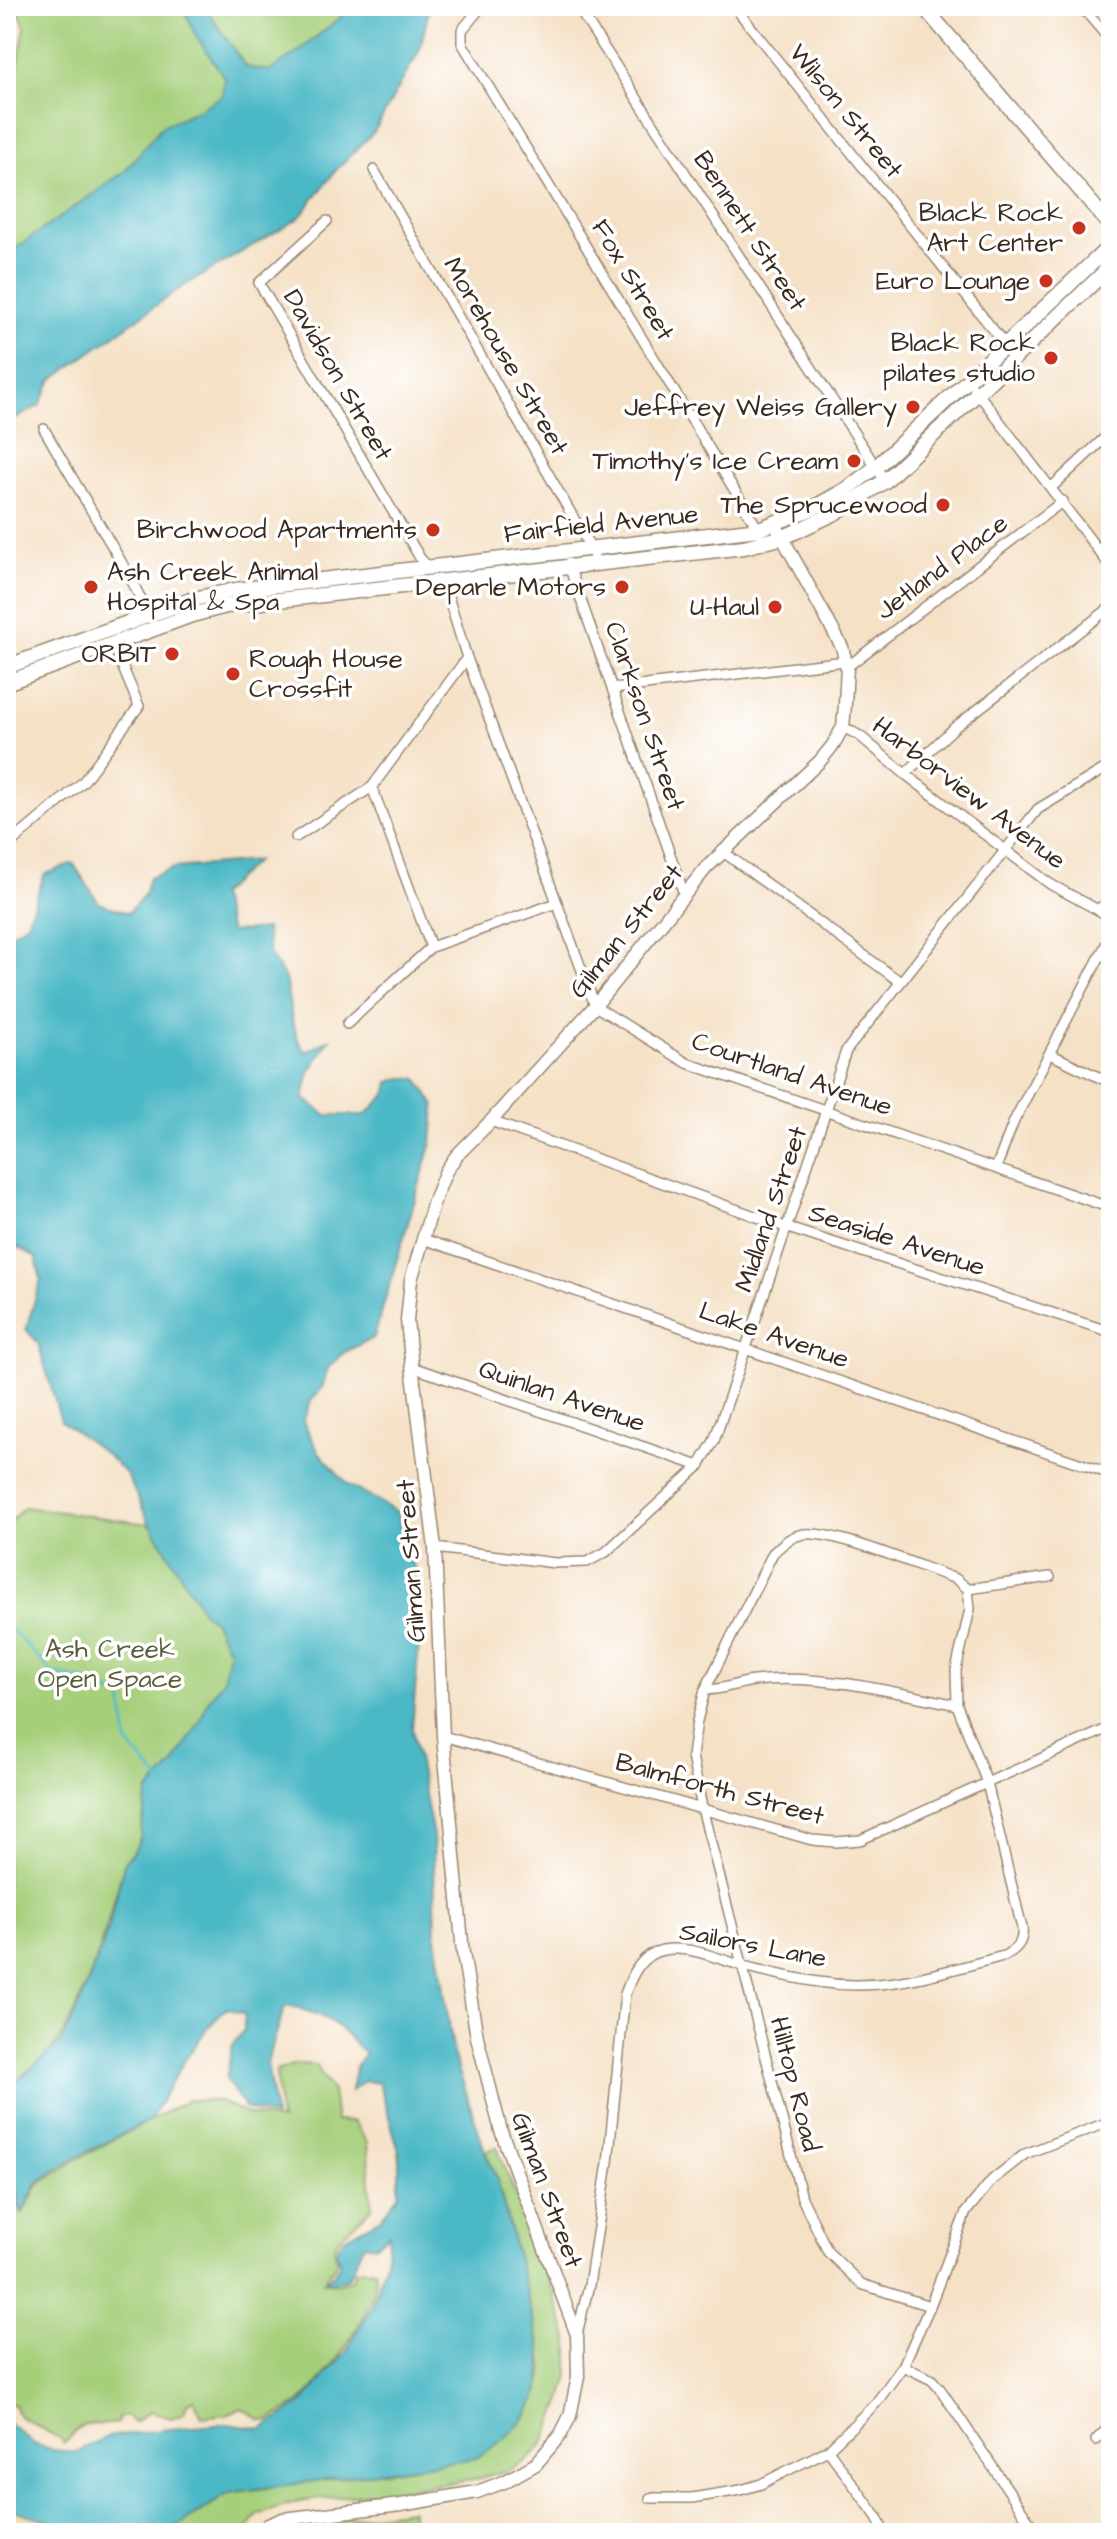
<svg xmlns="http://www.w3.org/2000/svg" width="1117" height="2539" font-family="'Architects Daughter',sans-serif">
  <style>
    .green { fill: #a6cf7a; stroke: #707c4c; stroke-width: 2 }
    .sand { fill: #eeda9e; stroke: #94825e; stroke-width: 2 }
    .water { fill: #4bb8c6; stroke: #437172; stroke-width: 2 }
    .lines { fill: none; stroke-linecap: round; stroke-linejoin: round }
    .stream { stroke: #4bb8c6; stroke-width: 3 }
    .minor-casing { stroke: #988672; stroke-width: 12 }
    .tertiary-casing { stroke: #988672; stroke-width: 15 }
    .secondary-casing { stroke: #988672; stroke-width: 17 }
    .minor { stroke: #fff; stroke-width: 9 }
    .tertiary { stroke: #fff; stroke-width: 12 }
    .secondary { stroke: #fff; stroke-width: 14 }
    .poi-dot { fill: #c8321e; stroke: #fff; stroke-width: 3 }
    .labels { text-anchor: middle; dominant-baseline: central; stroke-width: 7; stroke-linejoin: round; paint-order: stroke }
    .street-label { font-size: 26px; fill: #3b2a1e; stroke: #fff }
    .poi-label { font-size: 26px; fill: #3b2a1e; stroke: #fff; text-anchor: end }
    .park-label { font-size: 26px; fill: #5b5c3a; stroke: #fff }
  </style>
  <rect width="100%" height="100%" fill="#fff"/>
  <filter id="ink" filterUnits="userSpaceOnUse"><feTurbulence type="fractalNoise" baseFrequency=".0125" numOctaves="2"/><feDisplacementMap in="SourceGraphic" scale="16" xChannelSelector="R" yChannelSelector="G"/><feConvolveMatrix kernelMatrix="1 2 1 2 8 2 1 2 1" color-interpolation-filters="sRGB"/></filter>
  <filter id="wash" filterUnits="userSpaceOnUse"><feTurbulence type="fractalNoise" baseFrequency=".006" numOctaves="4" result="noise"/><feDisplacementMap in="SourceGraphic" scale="32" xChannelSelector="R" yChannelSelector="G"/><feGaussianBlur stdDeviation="1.8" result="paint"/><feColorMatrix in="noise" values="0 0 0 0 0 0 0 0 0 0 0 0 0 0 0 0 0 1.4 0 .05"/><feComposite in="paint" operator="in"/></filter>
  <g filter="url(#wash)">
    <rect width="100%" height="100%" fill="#f5e1c6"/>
    <!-- green -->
    <g class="green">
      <polygon points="17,6 389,6 6,300 6,94 14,83 25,27"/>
      <path d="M 24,1507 L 163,1526 L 236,1653 L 230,1679 L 131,1864 L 124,1864 C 108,1922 92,1986 60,2039 C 51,2054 21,2079 6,2089 L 6,1526 Z"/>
      <path d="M 295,2064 L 316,2065 L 332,2091 L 336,2121 L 354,2122 L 367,2143 L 372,2208 L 338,2239 L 334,2250 L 337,2260 L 333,2269 L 323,2281 L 338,2284 L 352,2279 L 356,2270 L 375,2269 C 383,2302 326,2379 301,2401 C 292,2409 279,2412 270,2421 L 261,2420 L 241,2408 L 227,2414 L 202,2417 L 194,2399 L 187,2403 L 184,2413 L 171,2418 L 150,2411 L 134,2423 L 126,2416 L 118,2417 L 118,2423 C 106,2426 87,2421 77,2429 C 70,2435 72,2440 63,2443 L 61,2439 L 19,2416 L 14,2405 L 6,2400 L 6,2202 L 14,2195 L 22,2215 L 38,2185 L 76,2160 L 188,2100 L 220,2101 L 247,2114 L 280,2121 L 276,2071 Z"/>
      <polygon points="497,2147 553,2292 569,2340 569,2376 561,2403 544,2443 529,2459 512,2469 473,2480 298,2502 258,2515 245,2533 162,2533 175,2528 229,2493 475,2458 539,2391 544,2371 540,2346 497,2179 485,2151"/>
      <polygon points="412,2510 411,2533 277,2533 286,2527"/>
    </g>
    <!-- sand -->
    <polygon class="sand" points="8,2507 88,2533 6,2533"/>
    <!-- water -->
    <g class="water">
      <polygon points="183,6 204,6 246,67 270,71 298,52 354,6 428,6 429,9 420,49 374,132 337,169 299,218 179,289 52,380 39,406 6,423 6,255 124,172 162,126 196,111 222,96 224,77 195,34"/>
      <path d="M 256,861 L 219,895 L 230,932 L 266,929 L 269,954 L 285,978 L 293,1025 L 299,1042 L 306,1052 L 329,1040 L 310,1071 L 304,1098 L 326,1115 L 365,1115 L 386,1095 L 389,1082 L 403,1078 L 417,1078 L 435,1105 L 432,1142 L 374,1337 L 343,1353 L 328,1368 L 322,1388 L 311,1401 L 303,1422 L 318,1451 L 347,1484 L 397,1512 L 415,1570 L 420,1630 L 412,1728 L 433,1836 L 436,1937 L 454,2056 L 485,2151 L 497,2179 L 540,2346 C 549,2401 521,2431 476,2458 L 229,2493 L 175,2528 L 162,2533 L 88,2533 L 6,2508 L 6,2421 L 34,2444 L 54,2450 L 76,2452 L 107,2437 L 170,2429 L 227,2424 L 262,2429 L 301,2404 L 346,2352 L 372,2306 L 386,2261 L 389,2233 L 375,2246 L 364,2244 C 349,2266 360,2283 325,2281 L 335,2273 L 340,2262 L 336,2252 L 343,2239 L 381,2218 L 399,2194 L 399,2151 L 379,2083 L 365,2081 L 351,2091 L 355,2069 L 365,2054 C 337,2024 327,2013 285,2006 L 267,2063 L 275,2117 L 245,2108 L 226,2079 L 232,2046 L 244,2030 L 244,2014 L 227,2008 L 208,2027 L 181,2066 L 150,2120 L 73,2159 L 37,2183 L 22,2213 L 16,2191 L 6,2199 L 6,2091 L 61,2042 L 83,1997 L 109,1926 L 125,1861 L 135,1850 L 140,1838 L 148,1791 L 174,1764 L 200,1721 L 208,1701 L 223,1680 L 229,1651 L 213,1620 L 203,1612 L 148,1520 L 127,1475 L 107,1455 L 61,1421 L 38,1343 L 26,1329 L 41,1280 L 36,1257 L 6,1241 L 6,938 L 27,923 L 44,875 L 73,863 L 99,903 L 128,913 L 144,895 L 149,878 L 174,868 Z"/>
    </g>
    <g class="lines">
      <!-- stream -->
      <polyline class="stream" points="6,1623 52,1673 92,1683 122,1697 127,1742 161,1782"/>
    </g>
  </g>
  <g filter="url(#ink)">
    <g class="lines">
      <defs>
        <g id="minor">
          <polyline points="482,6 462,30 462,43 760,532"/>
          <polyline points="577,6 885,481"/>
          <polyline points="734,6 1007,347"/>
          <polyline points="1081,6 1111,41"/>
          <polyline points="374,170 592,550 596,564"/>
          <polyline points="327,221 259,283 420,558 429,568"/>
          <polyline points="974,388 1111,567"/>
          <polyline points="44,429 130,577 150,618"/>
          <polyline points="1052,487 1111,432"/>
          <polyline points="568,563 684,894"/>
          <polyline points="439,580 446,590 467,658 595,1006 687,1063 1111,1208"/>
          <polyline points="847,667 1063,501"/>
          <polyline points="613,689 845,661"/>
          <polyline points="843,727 860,736 905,774 1050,884 1111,917"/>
          <polyline points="905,774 955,727 1111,607"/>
          <polyline points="372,787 431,947"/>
          <polyline points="296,837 372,787 467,658"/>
          <polyline points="6,847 83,782 139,706 112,642"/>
          <polyline points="722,851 899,981"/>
          <polyline points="1097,909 1111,902"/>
          <polyline points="347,1024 431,947 557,903"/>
          <polyline points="1050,1054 1111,1083"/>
          <polyline points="491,1121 788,1228 1111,1332"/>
          <polyline points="996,1168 1014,1121 1111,935"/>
          <polyline points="423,1239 1111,1474"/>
          <polyline points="412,1367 699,1466"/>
          <polyline points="435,1548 555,1563 587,1562 606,1552 699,1466 714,1441 746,1348 846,1051 1038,809 1111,765"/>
          <polyline points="968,1589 1050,1577"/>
          <path d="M 705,1690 C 723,1690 737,1683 754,1681 C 821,1673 893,1692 957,1705"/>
          <polyline points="443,1736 812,1840 836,1842 860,1840 1111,1727"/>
          <path d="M 577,2334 L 589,2285 L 608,2163 L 625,1994 C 632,1975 641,1954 663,1950 C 689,1945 715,1958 740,1965 C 766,1972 792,1978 818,1982 C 885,1993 940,1972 1004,1956 C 1016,1950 1024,1942 1022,1928 L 987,1783 L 957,1705 L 956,1670 L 970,1609 L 968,1589 L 956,1579 C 923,1568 835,1530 804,1534 C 790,1536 783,1544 773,1553 L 705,1690 L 697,1721 L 692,1756 L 702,1808 L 802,2198 L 828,2252 L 861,2284 L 930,2306"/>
          <polyline points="903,2366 932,2380 941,2390 1037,2533"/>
          <polyline points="1096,2440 1111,2425"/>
          <polyline points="828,2450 877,2517 884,2533"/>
          <polyline points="650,2498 692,2498 741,2490 761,2484 828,2450 876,2403 903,2366 930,2306 966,2212 992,2180 1025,2154 1111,2121"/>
        </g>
        <polyline id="tertiary" points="261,2533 268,2525 283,2519 401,2505 477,2492 504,2482 536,2464 561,2434 570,2416 578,2377 577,2335 501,2131 477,2037 463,1953 443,1736 435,1548 410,1350 407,1320 411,1280 435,1198 446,1171 457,1155 491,1121 595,1006 706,868 820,761 833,745 843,727 845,705 847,667 842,647 775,524"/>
        <g id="secondary">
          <polyline points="923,6 1111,226"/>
          <polyline points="6,667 194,599 235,590 759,529 813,508 847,489 876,467 1111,245"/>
          <polyline points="6,683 192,615 226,606 744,547 784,537 833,514 885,481 1111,266"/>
        </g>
      </defs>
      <!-- minor casing -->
      <use href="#minor" class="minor-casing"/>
      <!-- tertiary casing -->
      <use href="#tertiary" class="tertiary-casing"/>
      <!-- secondary casing -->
      <use href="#secondary" class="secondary-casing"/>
      <!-- minor -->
      <use href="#minor" class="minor"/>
      <!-- tertiary -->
      <use href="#tertiary" class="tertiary"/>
      <!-- secondary -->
      <use href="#secondary" class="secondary"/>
    </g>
  </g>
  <!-- markers -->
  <g class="poi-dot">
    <circle cx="1079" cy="228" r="8"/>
    <circle cx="1046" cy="281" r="8"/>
    <circle cx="1051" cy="358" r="8"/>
    <circle cx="913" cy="407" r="8"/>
    <circle cx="854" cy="461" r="8"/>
    <circle cx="943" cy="505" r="8"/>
    <circle cx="433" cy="530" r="8"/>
    <circle cx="91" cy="587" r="8"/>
    <circle cx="622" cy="587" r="8"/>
    <circle cx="775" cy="607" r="8"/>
    <circle cx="172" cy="654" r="8"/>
    <circle cx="233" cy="674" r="8"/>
  </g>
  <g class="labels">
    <!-- street labels -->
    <g class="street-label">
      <text transform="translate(846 111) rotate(51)">Wilson Street</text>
      <text transform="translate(750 231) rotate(57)">Bennett Street</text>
      <text transform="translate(633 280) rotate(59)">Fox Street</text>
      <text transform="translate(506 356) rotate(60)">Morehouse Street</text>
      <text transform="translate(338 375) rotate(60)">Davidson Street</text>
      <text transform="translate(601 524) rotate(-6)">Fairfield Avenue</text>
      <text transform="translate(942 567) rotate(-37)">Jetland Place</text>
      <text transform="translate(645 716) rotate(71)">Clarkson Street</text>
      <text transform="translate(969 793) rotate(37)">Harborview Avenue</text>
      <text transform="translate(626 931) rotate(-51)">Gilman Street</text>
      <text transform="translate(792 1074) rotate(19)">Courtland Avenue</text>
      <text transform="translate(771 1209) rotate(-71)">Midland Street</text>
      <text transform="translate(897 1240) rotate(18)">Seaside Avenue</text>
      <text transform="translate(774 1335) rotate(19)">Lake Avenue</text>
      <text transform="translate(562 1396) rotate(19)">Quinlan Avenue</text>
      <text transform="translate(411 1561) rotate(-94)">Gilman Street</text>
      <text transform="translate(720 1789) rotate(15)">Balmforth Street</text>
      <text transform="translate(753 1945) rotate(11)">Sailors Lane</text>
      <text transform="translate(795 2084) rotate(76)">Hilltop Road</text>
      <text transform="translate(547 2190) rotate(70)">Gilman Street</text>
    </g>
    <!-- poi labels -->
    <g class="poi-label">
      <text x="1063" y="213">Black Rock<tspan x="1063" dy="30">Art Center</tspan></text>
      <text x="1030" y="281">Euro Lounge</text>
      <text x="1035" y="343">Black Rock<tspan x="1035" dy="30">pilates studio</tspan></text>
      <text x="897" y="407">Jeffrey Weiss Gallery</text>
      <text x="838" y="461">Timothy's Ice Cream</text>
      <text x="927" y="505">The Sprucewood</text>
      <text x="417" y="530">Birchwood Apartments</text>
      <text x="107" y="572" text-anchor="start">Ash Creek Animal<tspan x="107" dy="30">Hospital &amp; Spa</tspan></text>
      <text x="606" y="587">Deparle Motors</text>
      <text x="759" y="607">U-Haul</text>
      <text x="156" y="654">ORBIT</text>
      <text x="249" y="659" text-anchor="start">Rough House<tspan x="249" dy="30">Crossfit</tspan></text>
    </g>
    <!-- park labels -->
    <g class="park-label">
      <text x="110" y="1649">Ash Creek<tspan x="110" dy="30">Open Space</tspan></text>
    </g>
  </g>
  <!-- margin -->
  <rect width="1117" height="2539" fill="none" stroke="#fff" stroke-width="32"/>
</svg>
